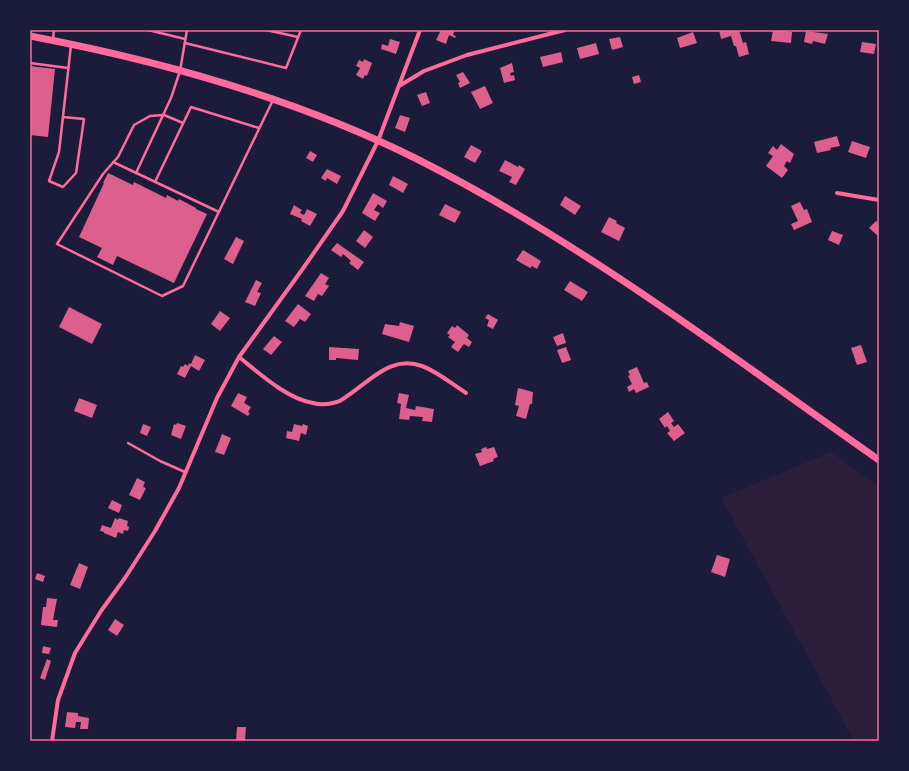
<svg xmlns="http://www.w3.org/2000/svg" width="909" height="771" font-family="Ubuntu,sans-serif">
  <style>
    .green { fill: #2a1e3b }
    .building { fill: #dd5f8e }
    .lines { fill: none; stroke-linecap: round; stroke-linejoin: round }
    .service { stroke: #ff6b9d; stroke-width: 2.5 }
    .minor { stroke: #ff6b9d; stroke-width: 4 }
    .secondary { stroke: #ff6b9d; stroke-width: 7 }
    .neatline { fill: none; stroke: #ff6b9d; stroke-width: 1.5 }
  </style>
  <rect width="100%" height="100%" fill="#1b1b3a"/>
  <!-- green -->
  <polygon class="green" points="831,452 879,486 879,741 849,741 853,739 721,498"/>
  <!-- building -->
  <g class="building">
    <polygon points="441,30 444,31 444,30 455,30 453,35 456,36 455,38 449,35 446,44 436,40"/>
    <polygon points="719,30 739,30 743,43 746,42 749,54 739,57 736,46 734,46 731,36 721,39"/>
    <polygon points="773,30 792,32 791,43 771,41"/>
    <polygon points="806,31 828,34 825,44 813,41 812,44 804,42"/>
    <polygon points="693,32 697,43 680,48 677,38"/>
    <polygon points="620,37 623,47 612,50 609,39"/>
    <polygon points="390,39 400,42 396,54 381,49 382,44 388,46"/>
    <polygon points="862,42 876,44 874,54 860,52"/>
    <polygon points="596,43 599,54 580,59 577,48"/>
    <polygon points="561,52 563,62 543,67 540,57"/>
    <polygon points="364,59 372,63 367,76 365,75 363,79 356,75 360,68 356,66 359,60 363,62"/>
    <polygon points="512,63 514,72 510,73 511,76 514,75 515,80 504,83 500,68"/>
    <polygon points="30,66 55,69 48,137 30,135"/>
    <polygon points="463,72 470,83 460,88 458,83 460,82 456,75"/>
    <polygon points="639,75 641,82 634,84 632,77"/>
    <polygon points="485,86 493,103 480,109 471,92"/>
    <polygon points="426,92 430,103 422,106 417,95"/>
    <polygon points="400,115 410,118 405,132 395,128"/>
    <polygon points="837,136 840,146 830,148 831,150 817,153 814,142"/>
    <polygon points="852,141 870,147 866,158 848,152"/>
    <polygon points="781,144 794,154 790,163 787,161 784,166 788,170 782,178 766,166 773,156 768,153 773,146 777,150"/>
    <polygon points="471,145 482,151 475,163 464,157"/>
    <polygon points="310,151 317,155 313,162 306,158"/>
    <polygon points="505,160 518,167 519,165 525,169 516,185 509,182 512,177 499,171"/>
    <polygon points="327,169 341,176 337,184 327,178 326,181 321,178"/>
    <polygon points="108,173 133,185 134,182 166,198 167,195 178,201 179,199 196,208 196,209 207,214 174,283 117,256 113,265 97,257 102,248 79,237 104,183 103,183"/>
    <polygon points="393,176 408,184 403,193 389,185"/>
    <polygon points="373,193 387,201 383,208 378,204 374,210 380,213 375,221 362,213"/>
    <polygon points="565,196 581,206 575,215 560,205"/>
    <polygon points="800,202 804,210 807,209 812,222 794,230 791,224 798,221 791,206"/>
    <polygon points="445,204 461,212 455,223 439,215"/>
    <polygon points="294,205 302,210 300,213 304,215 307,209 317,214 310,226 301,221 302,219 290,214"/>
    <polygon points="609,217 617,221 616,223 625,228 619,241 601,232"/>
    <polygon points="876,221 879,223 879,235 878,236 869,228"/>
    <polygon points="364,230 373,237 365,248 356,241"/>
    <polygon points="832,231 843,235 839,245 828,240"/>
    <polygon points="236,237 244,241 233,264 224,259"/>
    <polygon points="337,243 364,262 358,270 349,263 351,261 343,254 341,257 331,250"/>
    <polygon points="523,250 541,261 537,269 532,266 530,268 516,260"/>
    <polygon points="321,273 329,278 325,284 329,286 322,296 318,294 314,301 305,296"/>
    <polygon points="256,280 262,283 257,292 261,293 255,306 245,302"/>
    <polygon points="570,281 588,292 582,301 564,290"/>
    <polygon points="298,304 311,314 305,322 300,319 294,327 285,321"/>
    <polygon points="69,307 102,324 92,344 59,327"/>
    <polygon points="220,311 230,318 220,331 211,324"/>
    <polygon points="488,314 498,320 493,329 487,326 489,320 485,318"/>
    <polygon points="400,322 414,326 409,342 382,334 385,324 399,326"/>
    <polygon points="457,325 469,335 467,338 472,342 469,347 464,344 458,352 451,347 455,342 448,337 450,335 447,333 452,326 455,328"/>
    <polygon points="563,333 566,343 557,346 553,337"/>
    <polygon points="274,336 282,342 271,355 263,349"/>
    <polygon points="861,345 867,362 857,365 851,348"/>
    <polygon points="329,347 359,349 358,360 336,358 336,360 329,360"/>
    <polygon points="566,347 571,360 562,363 557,350"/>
    <polygon points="195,355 205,360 199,371 191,366 185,378 177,374 181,366 183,367 185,364 188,366 189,363 191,364"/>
    <polygon points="637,367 644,383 647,382 649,387 636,393 634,389 629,392 627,387 632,384 628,376 630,375 628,371"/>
    <polygon points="518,388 533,392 532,404 530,404 526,419 516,416 519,406 515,405"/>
    <polygon points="238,393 247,397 244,403 251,407 248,412 250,413 248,416 231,406"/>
    <polygon points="399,393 409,395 406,408 415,410 416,406 434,409 432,422 422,421 423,417 410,416 409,420 399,419 401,404 397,403"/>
    <polygon points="79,398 97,405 92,418 74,411"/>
    <polygon points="668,412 674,421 671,423 674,427 678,424 685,433 674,441 667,433 670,431 667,426 665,428 659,419"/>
    <polygon points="177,423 186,426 181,439 171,435 174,424 176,425"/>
    <polygon points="143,424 151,427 147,436 140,433"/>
    <polygon points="294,424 302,426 303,424 308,426 306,435 301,433 299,441 286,438 287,431 292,432"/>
    <polygon points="222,434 231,438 224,455 215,452"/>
    <polygon points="486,447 487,449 494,447 498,457 493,459 494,461 480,466 475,454 482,452 481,449"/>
    <polygon points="137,478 145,482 143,487 146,488 140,500 129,495"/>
    <polygon points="112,500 122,505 119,513 108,508"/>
    <polygon points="115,518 118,520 119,518 128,521 127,526 129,527 128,531 124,530 123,534 118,532 116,538 104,533 104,532 100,531 102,525 111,528"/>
    <polygon points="717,555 730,559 725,577 711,572"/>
    <polygon points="79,563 88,567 80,589 70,585"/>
    <polygon points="37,573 45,576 43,582 35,579"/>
    <polygon points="47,598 57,599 53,620 58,620 57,627 41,625 43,607 46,607"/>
    <polygon points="115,619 124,625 117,636 108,630"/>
    <polygon points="43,646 51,648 49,654 42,653"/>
    <polygon points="47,659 51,661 45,680 40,678"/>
    <polygon points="67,712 78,713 78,716 89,718 88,729 80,729 81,722 76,722 75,728 65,727"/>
    <polygon points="237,727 246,727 245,741 236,741"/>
  </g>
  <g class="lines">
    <!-- service -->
    <g class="service">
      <polyline points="148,30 185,39"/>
      <polyline points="266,30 298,37"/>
      <polyline points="53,40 54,30"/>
      <polyline points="185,43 286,68 301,30"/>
      <polyline points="30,63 68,68"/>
      <polyline points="63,117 84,119 76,173 63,187 49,181 59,152 71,45"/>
      <polyline points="183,123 164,115 150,116 134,125 118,157 103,174 57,244 162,296 183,286 273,100"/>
      <polyline points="113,162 219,212"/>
      <polyline points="136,173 171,98 180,71 187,30"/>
      <polyline points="155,182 191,107 259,128"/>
      <polyline points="128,443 160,461 185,472"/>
    </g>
    <!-- minor -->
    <g class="minor">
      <polyline points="399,86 424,71 467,55 565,30"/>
      <polyline points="837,193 879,200"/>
      <path d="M 239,357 C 259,373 287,399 313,403 C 320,405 330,404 337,402 C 341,401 346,397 350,394 C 372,379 392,355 422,366 C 438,372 452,384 466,393"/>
      <polyline points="52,741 58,700 75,653 101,611 125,578 155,531 179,488 217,398 239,357 304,267 343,211 378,141 420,30"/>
    </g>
    <!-- secondary -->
    <path class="secondary" d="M 30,36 C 162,61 294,98 415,158 C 580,241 728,354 879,460"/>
  </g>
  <!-- border -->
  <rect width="909" height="771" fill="none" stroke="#1b1b3a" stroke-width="62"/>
  <rect x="31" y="31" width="847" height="709" class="neatline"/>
</svg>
